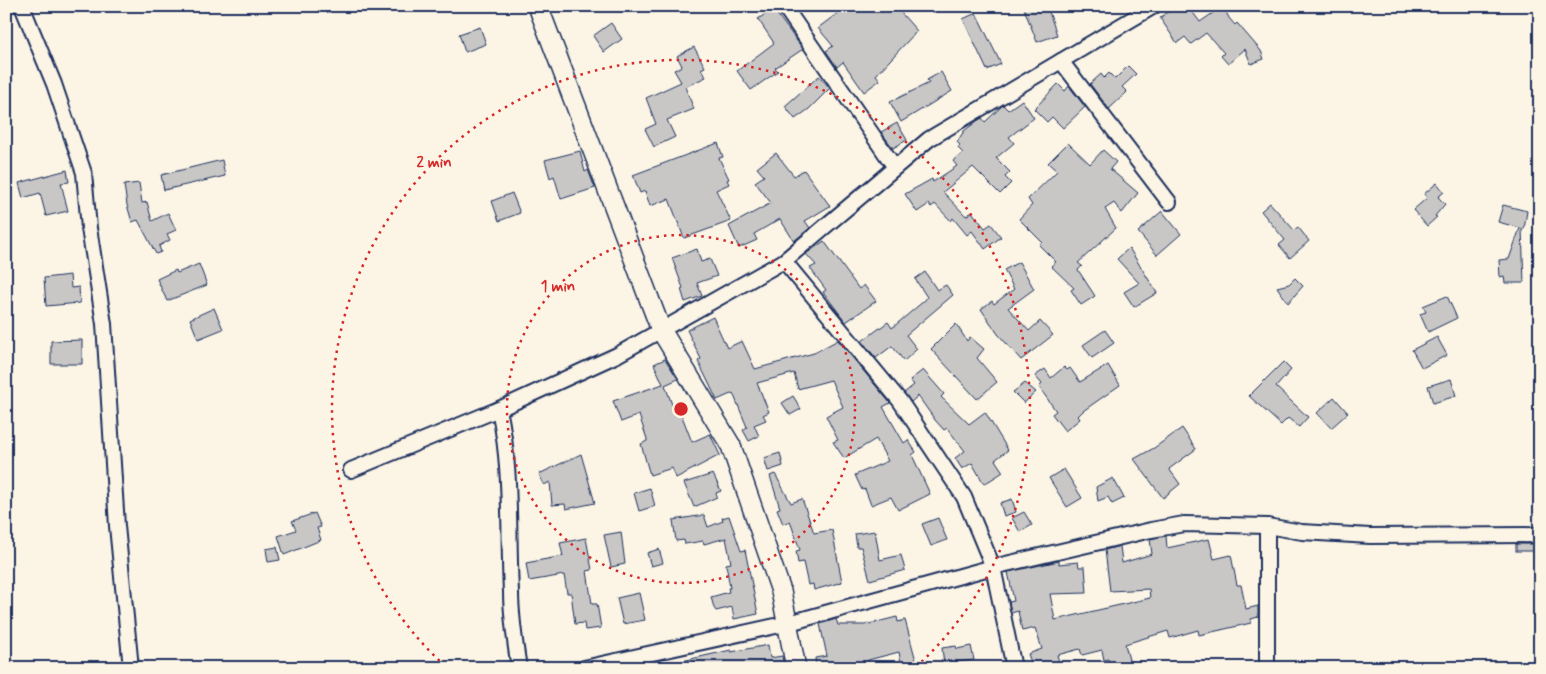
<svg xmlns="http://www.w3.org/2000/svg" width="1546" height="674" font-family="Mynerve,sans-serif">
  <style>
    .building { fill: #c8c7c6; stroke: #1b2f5e }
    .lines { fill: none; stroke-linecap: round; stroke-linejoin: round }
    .street-casing { stroke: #1b2f5e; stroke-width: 18 }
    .secondary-casing { stroke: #1b2f5e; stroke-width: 22 }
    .street { stroke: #fcf5e5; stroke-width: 14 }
    .secondary { stroke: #fcf5e5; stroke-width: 19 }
    .ring { fill: none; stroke: #d62828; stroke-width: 2.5; stroke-dasharray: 2.5 5 }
    .centre { fill: #d62828; stroke: #fcf5e5; stroke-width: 2.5 }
    .ring-label { font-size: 15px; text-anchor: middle; font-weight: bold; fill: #d62828; stroke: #fcf5e5; stroke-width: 4; stroke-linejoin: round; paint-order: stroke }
  </style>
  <rect width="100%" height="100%" fill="#fcf5e5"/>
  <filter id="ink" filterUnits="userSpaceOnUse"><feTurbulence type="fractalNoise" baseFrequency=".02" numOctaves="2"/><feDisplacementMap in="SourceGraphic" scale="10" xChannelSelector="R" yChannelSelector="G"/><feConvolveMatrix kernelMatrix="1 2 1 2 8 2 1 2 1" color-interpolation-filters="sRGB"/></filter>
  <g filter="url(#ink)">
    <!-- building -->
    <g class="building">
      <polygon points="847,6 895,6 917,31 876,75 880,80 864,92 843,62 837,67 826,51 833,46 818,28"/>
      <polygon points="1023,6 1047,6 1057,35 1037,42"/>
      <polygon points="1175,6 1188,6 1200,22 1223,6 1229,18 1235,25 1237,23 1261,51 1264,59 1251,64 1245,49 1228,64 1221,56 1224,53 1206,33 1191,44 1185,37 1177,43 1160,18"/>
      <polygon points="773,9 803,49 775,68 778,71 751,90 737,71 774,43 758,19"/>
      <polygon points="976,13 1001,64 987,70 963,19"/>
      <polygon points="611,23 622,39 604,52 593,36"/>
      <polygon points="480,27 486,44 465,52 459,34"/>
      <polygon points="694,47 705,67 701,69 706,77 685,87 694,109 667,120 675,137 654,147 645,129 656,124 646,98 681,82 674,70 682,66 677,56"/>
      <polygon points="1128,66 1136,74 1122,87 1127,92 1109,109 1090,84 1101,74 1104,78 1109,73 1115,79"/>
      <polygon points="941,72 952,91 901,122 890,102 929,83 927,80"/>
      <polygon points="819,76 830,88 809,109 795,119 785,106"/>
      <polygon points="1058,84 1065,91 1069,86 1085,107 1063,128 1052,117 1047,122 1034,109"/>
      <polygon points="1022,100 1034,118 1009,137 1014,143 996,158 1010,172 1005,177 1011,183 1000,194 973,167 943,192 966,216 972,212 985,228 991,224 1001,237 985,249 972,231 967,235 953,218 951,221 935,204 931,207 929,204 917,212 905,194 932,179 933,182 957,166 953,161 963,153 958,148 960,145 957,142 964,131 977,121 982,118 985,122 1003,105 1008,110"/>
      <polygon points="897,123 907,140 893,148 881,132"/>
      <polygon points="718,143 723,157 719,158 729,179 727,180 729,184 716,190 731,221 684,238 669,199 650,206 645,191 640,193 633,175"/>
      <polygon points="1068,143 1090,164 1103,150 1116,162 1110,169 1138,193 1122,213 1114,203 1105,209 1116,228 1078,263 1082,266 1078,270 1095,296 1081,305 1071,290 1074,288 1051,266 1056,262 1039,245 1042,242 1019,219 1032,205 1028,199 1057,171 1048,163"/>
      <polygon points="580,151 585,172 588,170 595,188 561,199 554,176 550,178 545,160"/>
      <polygon points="776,153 794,176 804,170 830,206 805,221 810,228 794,241 780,219 754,234 757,240 739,248 729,226 771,203 755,182 764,176 757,168"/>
      <polygon points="222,160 225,176 164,190 161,175"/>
      <polygon points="67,170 69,182 61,183 68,211 46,216 40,193 23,198 19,183"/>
      <polygon points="139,183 142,203 147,202 152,221 168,213 176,230 167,234 170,240 159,246 161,252 156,254 138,220 132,222 127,205 124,185"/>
      <polygon points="1437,183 1444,192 1438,197 1445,204 1435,216 1437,217 1427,226 1413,210 1427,198 1424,194"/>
      <polygon points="512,193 520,213 499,221 492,201"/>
      <polygon points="1270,203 1294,230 1298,227 1309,241 1290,258 1279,245 1285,240 1261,211"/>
      <polygon points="1503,205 1527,211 1524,229 1522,229 1524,283 1505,283 1504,276 1500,277 1499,260 1509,259 1520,228 1498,222"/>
      <polygon points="1162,211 1181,234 1157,255 1138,232"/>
      <polygon points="824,241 859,289 864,285 876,301 846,322 823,292 826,290 810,268 816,265 806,254"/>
      <polygon points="1129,248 1157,293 1134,307 1124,292 1139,283 1117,259"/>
      <polygon points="697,249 701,262 710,259 717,276 697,283 702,296 685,302 681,289 683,288 672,258"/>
      <polygon points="1019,262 1034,289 1008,308 1029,331 1040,321 1053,335 1021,360 998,334 981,309 992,301 994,304 1014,289 1004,270"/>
      <polygon points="199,264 207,285 167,301 157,279 176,270 177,273"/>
      <polygon points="925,272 937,290 946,285 953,295 906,335 917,349 904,361 892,346 876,358 862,341 888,322 892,328 925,300 927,297 915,279"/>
      <polygon points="70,275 71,288 79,287 80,303 46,306 44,278"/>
      <polygon points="1295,278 1303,286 1288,303 1277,287 1289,284"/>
      <polygon points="1447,296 1457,318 1428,332 1420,314 1426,312 1423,306"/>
      <polygon points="214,308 223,329 198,339 190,319"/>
      <polygon points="713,317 727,348 742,341 755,369 814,353 838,340 890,403 883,407 904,443 908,440 916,452 912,455 930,494 898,510 891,497 871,505 865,489 862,490 855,475 888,461 876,439 844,458 833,442 838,440 826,416 843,407 831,380 798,389 794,373 757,383 769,412 763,415 766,420 754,425 759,436 749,441 743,430 747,427 733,393 717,400 698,361 701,359 687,330"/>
      <polygon points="956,324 967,341 970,337 984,349 977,358 997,382 977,399 931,349"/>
      <polygon points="1105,330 1114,343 1092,358 1083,345"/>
      <polygon points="1437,337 1447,355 1422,368 1412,350"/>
      <polygon points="82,340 82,364 51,364 51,341"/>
      <polygon points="665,359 678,379 665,385 675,413 680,411 692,442 710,434 720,455 676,478 672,468 650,475 641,444 647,441 647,439 639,415 621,422 613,401 663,384 654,364"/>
      <polygon points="1283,362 1291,370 1276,387 1308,417 1299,427 1288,418 1281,425 1249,396"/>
      <polygon points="1108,365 1120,385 1083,411 1078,416 1080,419 1065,431 1052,414 1056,411 1039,387 1042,384 1035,376 1045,369 1051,378 1064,367 1067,370 1070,368 1080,382"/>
      <polygon points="923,370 944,394 941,397 969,424 985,412 1008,450 995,460 1003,472 997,476 984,484 972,463 962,469 955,458 965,451 947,428 944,430 935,420 918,396 911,402 904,393 914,385 910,380"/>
      <polygon points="1451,379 1456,396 1433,403 1428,386"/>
      <polygon points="1025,383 1036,392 1024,403 1013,392"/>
      <polygon points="793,396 801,409 790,415 782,403"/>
      <polygon points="1334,397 1348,413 1331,428 1317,413"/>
      <polygon points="1182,428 1196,449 1169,469 1180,484 1163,498 1134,459 1154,448"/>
      <polygon points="780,453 783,466 768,471 764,458"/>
      <polygon points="581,454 595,503 566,509 565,504 552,505 550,482 544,485 539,474"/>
      <polygon points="1064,469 1082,498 1067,507 1049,478"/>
      <polygon points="713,474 721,491 716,493 717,497 694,507 684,483"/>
      <polygon points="775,474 791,503 802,499 814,533 832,530 842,582 814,590 813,584 808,585 803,562 798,563 796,551 800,550 790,521 783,524 777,509 780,508 770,476"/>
      <polygon points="1113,478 1124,498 1112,504 1108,497 1098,501 1096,487"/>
      <polygon points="650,488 655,506 639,511 634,493"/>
      <polygon points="1012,499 1016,512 1004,516 1000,503"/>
      <polygon points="1024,512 1032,525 1020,532 1012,518"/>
      <polygon points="315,513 321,527 317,528 321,540 284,555 278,536 296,530 292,521"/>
      <polygon points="704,515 708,527 723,521 722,518 729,516 741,551 745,550 758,614 734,619 732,607 716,611 714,608 711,597 729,592 728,588 730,588 726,564 731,563 726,538 704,544 703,541 685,544 684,540 676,541 673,520"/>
      <polygon points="938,518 947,540 931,546 922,524"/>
      <polygon points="875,531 880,560 901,555 905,570 870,580 861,547 857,547 855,534"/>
      <polygon points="621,532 625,564 611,567 604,535"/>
      <polygon points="1166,536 1167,548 1209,539 1214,559 1231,555 1237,585 1241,585 1246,609 1258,606 1258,617 1251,619 1251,623 1199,635 1198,630 1170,638 1168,631 1125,644 1131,668 1111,668 1108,659 1104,660 1102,650 1082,655 1080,649 1057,655 1061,668 1033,668 1028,654 1042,649 1035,628 1022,631 1018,611 1011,613 1009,602 1014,601 1008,572 1059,561 1059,564 1078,562 1079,567 1085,567 1087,593 1050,594 1055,620 1150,598 1149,589 1110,591 1105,550 1120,546 1122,563 1152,554 1150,539"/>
      <polygon points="586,538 592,570 587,571 592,604 597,604 601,628 585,630 584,623 575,624 571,593 567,593 564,575 529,581 526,563 563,556 560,543"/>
      <rect x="1516" y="544" width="24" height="7"/>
      <polygon points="277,547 280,560 268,562 266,549"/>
      <polygon points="659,549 663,563 651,566 647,553"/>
      <polygon points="639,593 645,620 623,624 617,598"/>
      <polygon points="897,617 898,622 905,620 918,668 902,668 899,652 868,660 868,668 816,668 815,658 827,656 820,624 836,619 838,625 865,625"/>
      <polygon points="768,645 770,658 782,656 784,668 674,668 673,663 731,650 731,652"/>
      <polygon points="956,646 957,649 971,646 974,660 944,664 942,648"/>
    </g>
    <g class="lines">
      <defs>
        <g id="street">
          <polyline points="22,6 54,84 84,173 89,228 104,324 117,526 131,668"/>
          <polyline points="784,6 894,166"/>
          <polyline points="1061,61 1169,202"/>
          <polyline points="784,261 900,401 964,497 993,567 1014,668"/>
          <path d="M 499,409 C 512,469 508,531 511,592 C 511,617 515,643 519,668"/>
          <polyline points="351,470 499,409 617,355 784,261 929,139 1154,6"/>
          <polyline points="584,668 789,623 993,567 1151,530 1184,524 1267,526 1302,532 1370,536 1540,535"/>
          <polyline points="1267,668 1267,526"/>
        </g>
        <polyline id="secondary" points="538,6 661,330 731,446 781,591 796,668"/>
      </defs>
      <!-- street casing -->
      <use href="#street" class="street-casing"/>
      <!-- secondary casing -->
      <use href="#secondary" class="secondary-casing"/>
      <!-- street -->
      <use href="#street" class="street"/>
      <!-- secondary -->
      <use href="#secondary" class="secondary"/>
    </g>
  </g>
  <!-- distance rings -->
  <g class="ring">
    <circle cx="681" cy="409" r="174"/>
    <path d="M445 666A349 349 0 1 1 917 666"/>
  </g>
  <circle cx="681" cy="409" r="8" class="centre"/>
  <g class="ring-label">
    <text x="434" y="167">2 min</text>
    <text x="558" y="291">1 min</text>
  </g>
  <!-- margin -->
  <rect width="1546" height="674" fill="none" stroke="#fcf5e5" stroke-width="25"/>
  <rect x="12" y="12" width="1521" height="649" fill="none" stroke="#1b2f5e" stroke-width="2" filter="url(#ink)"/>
</svg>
